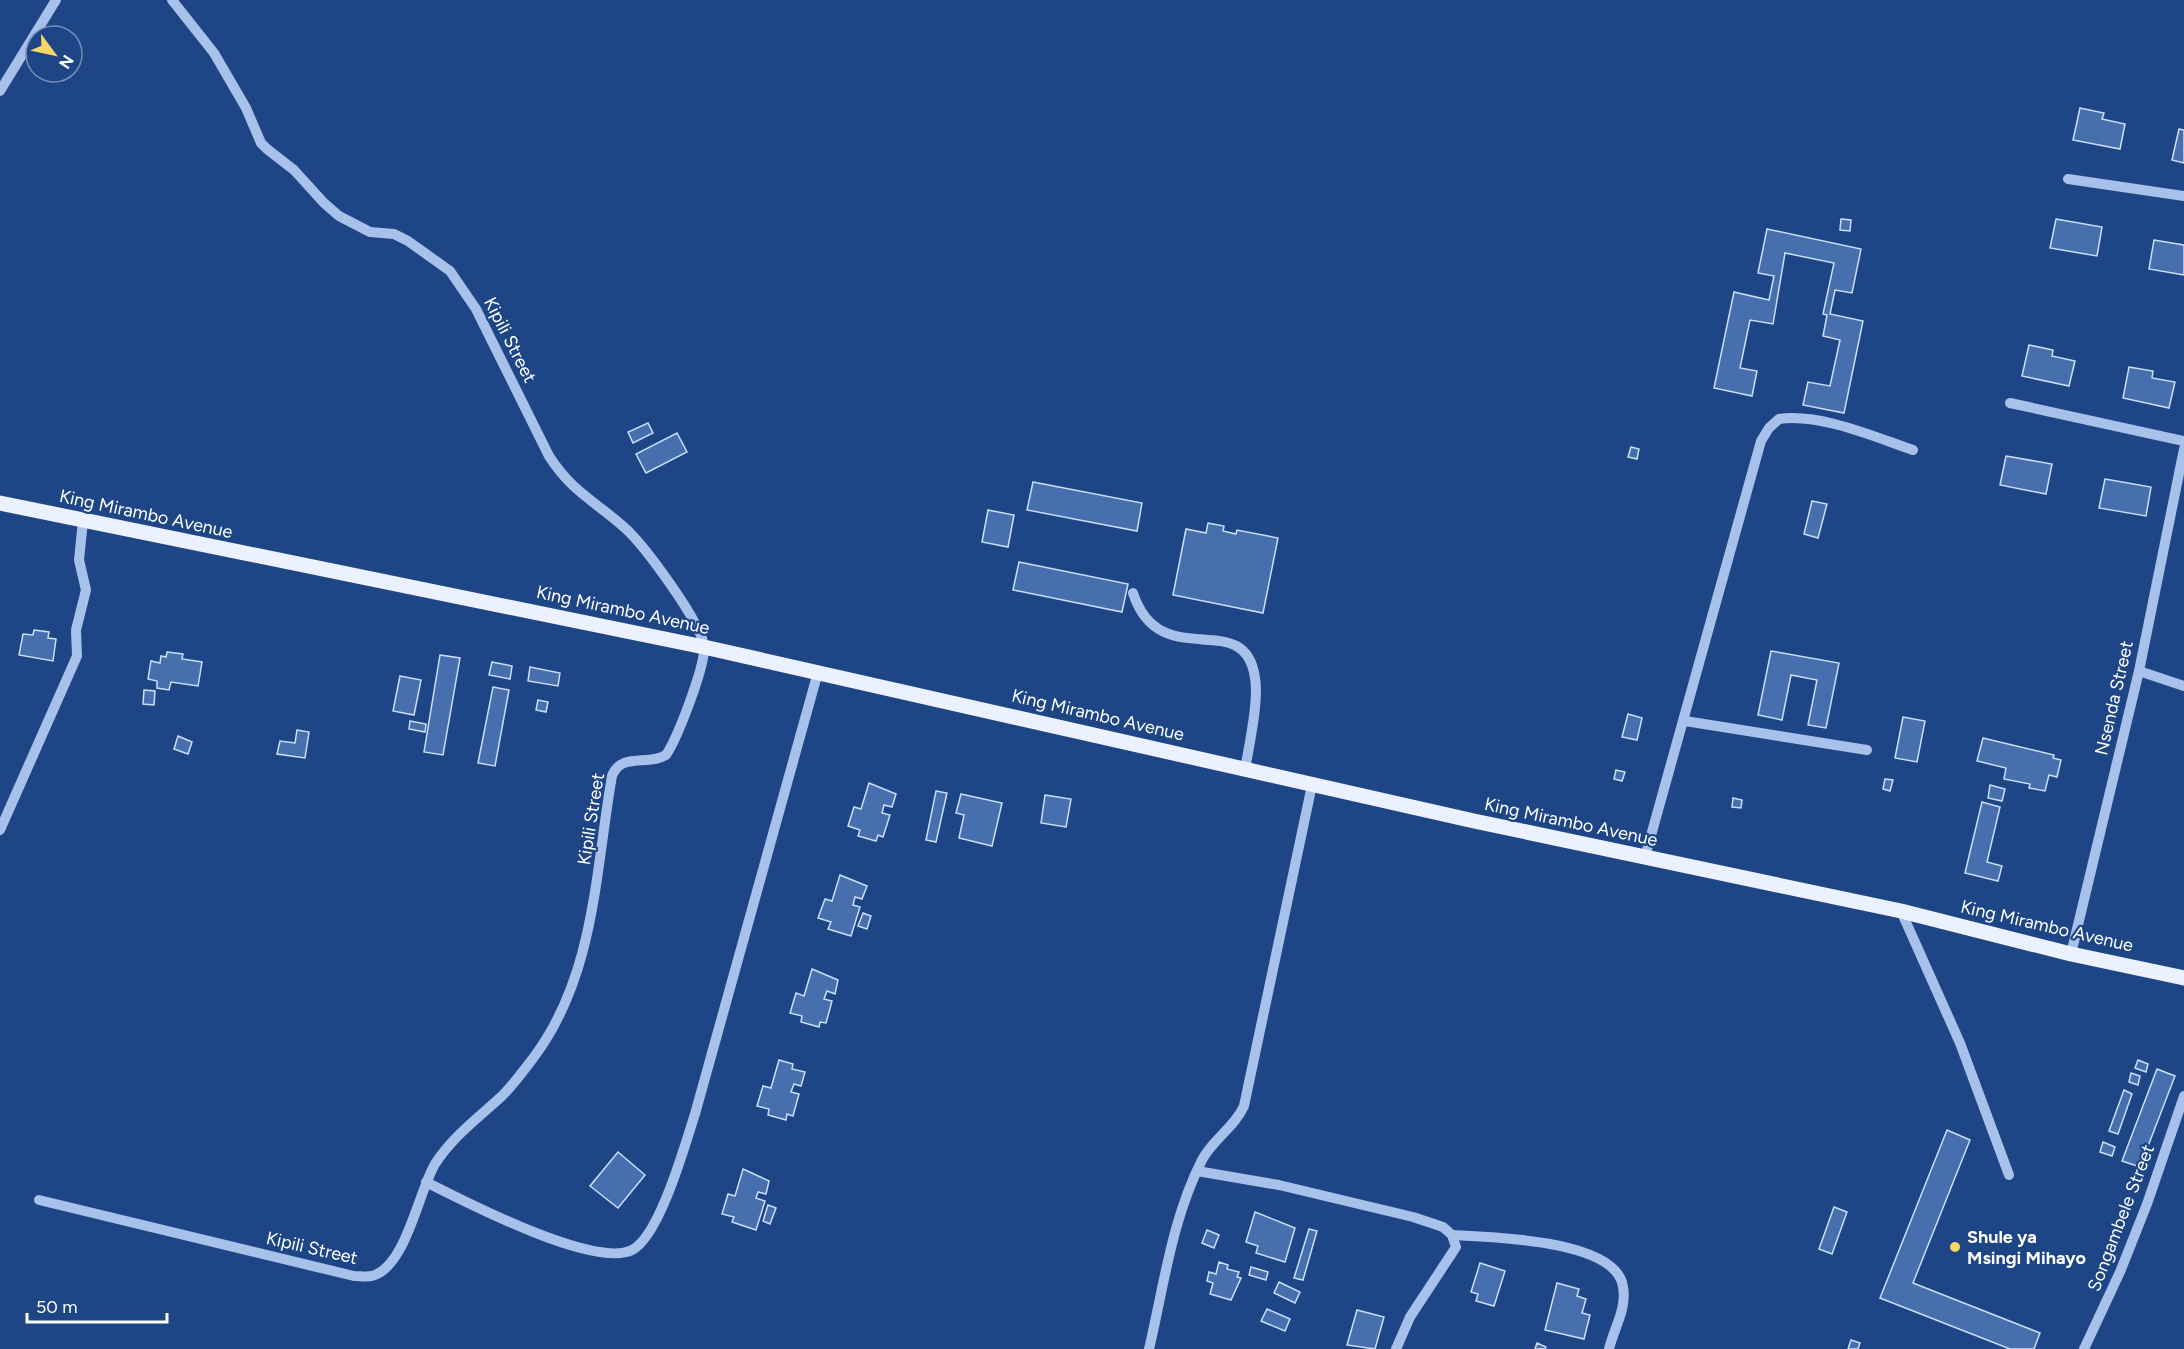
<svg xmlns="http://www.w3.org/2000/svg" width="2184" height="1349" font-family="Figtree,sans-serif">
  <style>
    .building { fill: #476fae; stroke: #ccddf8; stroke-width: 1.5 }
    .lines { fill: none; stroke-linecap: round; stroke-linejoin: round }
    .minor { stroke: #a7c1ea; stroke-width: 10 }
    .major { stroke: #ebf1fe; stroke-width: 15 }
    .poi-dot { fill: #f9d766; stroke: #1e4686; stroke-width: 2 }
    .labels { text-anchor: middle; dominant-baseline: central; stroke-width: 4.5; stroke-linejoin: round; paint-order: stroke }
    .street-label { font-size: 18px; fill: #fff; stroke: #1e4686 }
    .poi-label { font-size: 18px; font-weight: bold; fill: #fff; stroke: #1e4686; text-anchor: start }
  </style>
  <rect width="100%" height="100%" fill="#1e4686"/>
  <!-- building -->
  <g class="building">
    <polygon points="2080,108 2104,113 2102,119 2125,124 2120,149 2073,140"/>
    <polygon points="2179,129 2184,130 2184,163 2172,160"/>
    <polygon points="1841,219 1851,220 1850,231 1840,230"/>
    <polygon points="2056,219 2102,227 2097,256 2050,248"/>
    <polygon points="1767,229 1861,249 1852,293 1835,290 1830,314 1863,321 1844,413 1803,405 1808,382 1830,386 1840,340 1823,336 1827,315 1823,314 1834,263 1785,253 1773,324 1750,320 1740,368 1757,371 1752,396 1714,388 1734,292 1769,300 1774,276 1758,273"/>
    <polygon points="2154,240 2184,245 2184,275 2149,269"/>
    <polygon points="2029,345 2053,350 2052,356 2075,361 2069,386 2022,376"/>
    <polygon points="2129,367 2153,371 2152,378 2175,382 2169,408 2123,398"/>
    <polygon points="648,423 653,433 633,443 628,432"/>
    <polygon points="677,433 687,452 646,473 636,454"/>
    <polygon points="1631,447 1639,449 1637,459 1628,457"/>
    <polygon points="2006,456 2052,464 2046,494 2000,485"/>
    <polygon points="2105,479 2151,487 2146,516 2099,508"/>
    <polygon points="1033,482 1142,503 1137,531 1027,510"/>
    <polygon points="1812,501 1827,504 1818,538 1804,534"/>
    <polygon points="988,510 1014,515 1008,547 982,542"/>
    <polygon points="1208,523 1224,526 1223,531 1236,534 1237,530 1278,538 1263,613 1173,595 1186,529 1206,533"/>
    <polygon points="1019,562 1128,584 1122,612 1013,590"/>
    <polygon points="34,630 49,632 48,638 56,639 53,661 19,655 23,634 33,635"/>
    <polygon points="1771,651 1839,663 1826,728 1808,725 1817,680 1791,675 1782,720 1758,715"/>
    <polygon points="167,652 183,654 182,659 202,662 198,686 171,682 169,690 157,688 157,681 148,679 151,661 160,663 161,656 166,657"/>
    <polygon points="440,655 460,658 443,755 424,752"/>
    <polygon points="492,662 512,666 510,679 489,675"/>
    <polygon points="530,667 560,673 558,686 528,681"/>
    <polygon points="400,676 421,680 414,715 393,711"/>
    <polygon points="493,687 509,690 495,766 478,763"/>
    <polygon points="144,690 155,691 154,705 143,704"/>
    <polygon points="538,700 548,702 546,712 536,710"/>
    <polygon points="1628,714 1642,718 1637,740 1622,737"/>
    <polygon points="1903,717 1925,721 1917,762 1895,758"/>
    <polygon points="410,721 426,724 425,732 409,729"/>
    <polygon points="297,730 309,732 305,758 277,754 280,741 295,743"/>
    <polygon points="178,736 192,742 188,754 174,749"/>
    <polygon points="1983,738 2054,755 2053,758 2061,760 2057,777 2049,775 2045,791 2029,788 2030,784 2004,779 2006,768 1977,761"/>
    <polygon points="1616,770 1625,772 1622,781 1614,779"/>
    <polygon points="1885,779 1893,780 1890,791 1883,789"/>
    <polygon points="869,783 896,794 892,807 884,805 882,813 890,815 883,837 878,835 876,841 858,836 860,830 848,826 854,807 861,809"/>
    <polygon points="1990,785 2005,789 2002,801 1988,798"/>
    <polygon points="936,791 947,793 936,842 926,840"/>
    <polygon points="961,794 1002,803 992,846 959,838 964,815 956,813"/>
    <polygon points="1045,795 1071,799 1066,827 1041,823"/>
    <polygon points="1733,798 1742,800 1741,808 1732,807"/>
    <polygon points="1982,802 2000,807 1987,862 2002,866 1998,881 1965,873"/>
    <polygon points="840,875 867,886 862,899 855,897 853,905 860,907 851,936 828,929 831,922 818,918 825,899 832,901"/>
    <polygon points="863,913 871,916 867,929 858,926"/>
    <polygon points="812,969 838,980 835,994 827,991 824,999 832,1001 826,1023 820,1022 819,1027 801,1022 802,1016 790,1013 796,993 804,996"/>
    <polygon points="779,1060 793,1064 792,1069 805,1072 801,1086 794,1084 791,1092 799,1094 793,1116 787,1114 786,1120 768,1115 769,1109 757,1106 763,1086 771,1088"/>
    <polygon points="2138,1060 2148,1064 2146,1072 2135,1068"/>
    <polygon points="2157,1069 2175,1076 2140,1167 2122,1161"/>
    <polygon points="2131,1073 2140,1076 2138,1085 2129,1082"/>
    <polygon points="2124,1090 2132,1094 2118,1134 2109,1131"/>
    <polygon points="1947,1130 1970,1140 1913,1283 2040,1333 2034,1349 2010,1349 1880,1298"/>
    <polygon points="2103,1142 2115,1147 2112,1156 2100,1152"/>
    <polygon points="618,1152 645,1175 618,1208 590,1186"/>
    <polygon points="743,1169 769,1181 766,1194 758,1192 756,1198 765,1201 756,1230 732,1222 734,1217 722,1214 728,1194 735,1196"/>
    <polygon points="768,1205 776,1208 770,1224 763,1221"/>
    <polygon points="1834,1207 1847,1212 1832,1254 1819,1249"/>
    <polygon points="1255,1212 1295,1228 1285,1262 1256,1253 1258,1246 1246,1242"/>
    <polygon points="1309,1229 1317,1231 1303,1280 1294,1278"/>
    <polygon points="1207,1230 1219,1235 1214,1248 1202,1243"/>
    <polygon points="1219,1262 1228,1265 1227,1269 1239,1272 1237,1277 1241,1278 1231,1300 1210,1294 1213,1283 1207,1281 1209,1272 1216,1274"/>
    <polygon points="1480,1263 1505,1271 1494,1306 1476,1301 1478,1294 1471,1292"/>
    <polygon points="1251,1267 1268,1272 1266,1280 1249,1275"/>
    <polygon points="1279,1282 1300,1292 1295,1303 1274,1293"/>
    <polygon points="1557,1283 1579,1289 1577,1296 1586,1299 1582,1313 1590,1315 1584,1339 1545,1330"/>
    <polygon points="1267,1309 1290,1319 1285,1331 1261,1321"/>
    <polygon points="1357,1310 1384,1317 1375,1349 1347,1345"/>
    <polygon points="1851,1340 1860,1343 1858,1349 1848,1349"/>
    <polygon points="1537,1343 1546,1347 1545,1349 1535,1349"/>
  </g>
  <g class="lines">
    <!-- minor -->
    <g class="minor">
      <polyline points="0,91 56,0"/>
      <polyline points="2068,179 2184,196"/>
      <polyline points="2010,403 2184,441"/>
      <path d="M 1133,593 C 1160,676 1245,605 1255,678 C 1259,701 1249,745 1245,770"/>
      <polyline points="2139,671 2184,686"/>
      <polyline points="1685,721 1867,750"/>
      <polyline points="0,830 77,656 76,630 86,590 79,560 83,521"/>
      <path d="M 1645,857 L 1761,441 L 1769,428 L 1779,419 C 1820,413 1875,437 1913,450"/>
      <polyline points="1901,911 1960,1043 2009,1175"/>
      <polyline points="2071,954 2139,671 2184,449"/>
      <polyline points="1197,1171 1279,1185 1413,1217 1443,1227 1452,1235 1456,1247 1410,1317 1396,1349"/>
      <path d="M 426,1182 C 464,1201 594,1269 632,1250 C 660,1236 685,1144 695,1114 L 818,672"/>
      <path d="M 39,1200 L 354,1276 C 360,1276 367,1277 372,1276 C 406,1267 418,1193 435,1164 C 452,1137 479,1117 502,1096 C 513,1085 524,1070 534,1057 C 595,975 595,873 612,776 C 621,752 648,766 666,755 C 677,739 706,665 704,646 C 701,622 644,545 625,528 C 595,501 572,492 549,456 L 476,309 L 450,271 L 408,241 L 394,234 L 370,232 L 339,216 L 324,203 L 294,170 L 267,149 L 261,143 L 246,108 L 214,53 L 172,0"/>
      <path d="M 1452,1235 C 1489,1237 1617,1239 1623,1287 C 1627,1309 1614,1328 1609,1349"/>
      <path d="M 1149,1349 C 1164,1285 1172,1219 1202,1160 C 1213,1139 1234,1128 1244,1106 L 1312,785"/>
      <polyline points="2084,1349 2120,1272 2147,1204 2184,1096"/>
    </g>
    <!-- major -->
    <polyline class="major" points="0,503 704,647 1474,821 1901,911 2071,954 2184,978"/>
  </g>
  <!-- markers -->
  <circle class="poi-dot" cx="1955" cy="1247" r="6"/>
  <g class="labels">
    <!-- street labels -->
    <g class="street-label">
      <text transform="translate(510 340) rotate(63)">Kipili Street</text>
      <text transform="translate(146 514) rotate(12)">King Mirambo Avenue</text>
      <text transform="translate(623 610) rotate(12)">King Mirambo Avenue</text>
      <text transform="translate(2114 698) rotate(-77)">Nsenda Street</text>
      <text transform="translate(1098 715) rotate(13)">King Mirambo Avenue</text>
      <text transform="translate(591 819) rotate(-81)">Kipili Street</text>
      <text transform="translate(1571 822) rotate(12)">King Mirambo Avenue</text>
      <text transform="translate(2047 926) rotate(13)">King Mirambo Avenue</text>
      <text transform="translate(2121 1218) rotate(-69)">Songambele Street</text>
      <text transform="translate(312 1248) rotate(13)">Kipili Street</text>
    </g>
    <!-- poi labels -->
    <g class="poi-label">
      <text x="1967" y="1237">Shule ya<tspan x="1967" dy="21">Msingi Mihayo</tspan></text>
    </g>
  </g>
  <!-- north arrow -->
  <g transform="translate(54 54) rotate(123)"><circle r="28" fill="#1e4686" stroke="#7890b6" stroke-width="1.5"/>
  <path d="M0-4.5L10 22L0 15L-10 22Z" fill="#f9d766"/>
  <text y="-9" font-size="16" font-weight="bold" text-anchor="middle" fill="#ffffff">N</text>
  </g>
  <!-- scale -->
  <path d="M27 1313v9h140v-9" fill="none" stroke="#ffffff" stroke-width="3"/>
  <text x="36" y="1313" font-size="18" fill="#ffffff" stroke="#1e4686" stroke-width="4.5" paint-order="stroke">50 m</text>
</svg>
